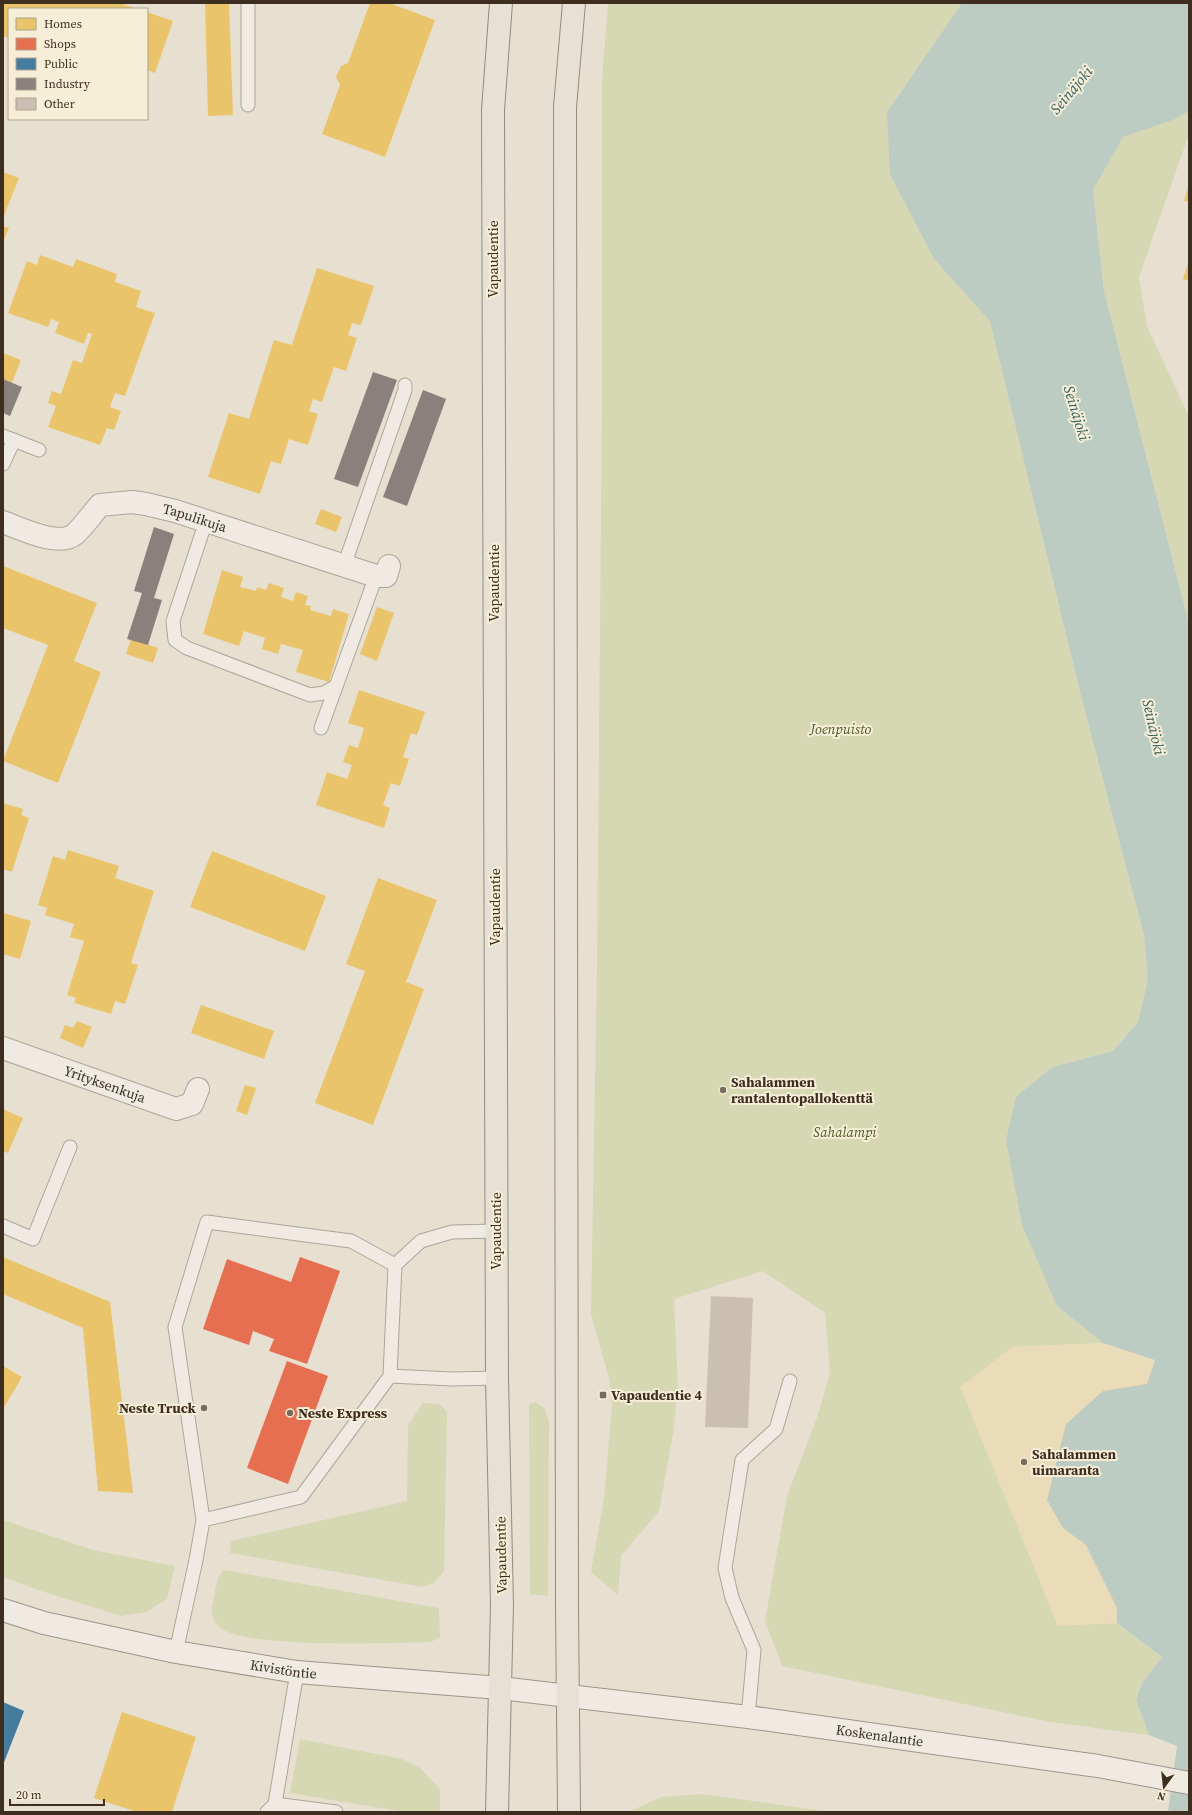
<svg xmlns="http://www.w3.org/2000/svg" width="1192" height="1815" font-family="'Source Serif 4',serif">
  <style>
    .green { fill: #d6d7b3 }
    .sand { fill: #eadcb9 }
    .water { fill: #bcccc2 }
    .homes { fill: #e9c46a }
    .shops { fill: #e76f51 }
    .public { fill: #457b9d }
    .industry { fill: #8a817c }
    .building { fill: #cbbfb2 }
    .lines { fill: none; stroke-linecap: round; stroke-linejoin: round }
    .service-casing { stroke: #ada599; stroke-width: 15 }
    .minor-casing { stroke: #ada599; stroke-width: 24 }
    .secondary-casing { stroke: #9c958a; stroke-width: 24 }
    .primary-casing { stroke: #928b80; stroke-width: 24 }
    .service { stroke: #efebe3; stroke-width: 13 }
    .minor { stroke: #efebe3; stroke-width: 22 }
    .secondary { stroke: #efebe3; stroke-width: 22 }
    .primary { stroke: #e6e1d4; stroke-width: 22 }
    .poi-dot { fill: #786c5e; stroke: #f7eed8; stroke-width: 1.5 }
    .labels { text-anchor: middle; dominant-baseline: central; stroke-width: 4; stroke-linejoin: round; paint-order: stroke }
    .street-label { font-size: 14px; fill: #3d2e20; stroke: #f7eed8 }
    .park-label { font-size: 14px; font-style: italic; fill: #4d5a26; stroke: #f7eed8 }
    .poi-label { font-size: 14px; font-weight: bold; fill: #3d2e20; stroke: #f7eed8; text-anchor: start }
    .water-label { font-size: 15px; font-style: italic; fill: #2f5d5a; stroke: #f7eed8 }
  </style>
  <rect width="100%" height="100%" fill="#e7e0d1"/>
  <!-- green -->
  <g class="green">
    <polygon points="608,3 962,3 887,112 934,259 990,320 1081,696 1144,935 1148,979 1138,1022 1113,1051 1052,1067 1017,1097 1006,1140 1057,1306 1103,1343 1012,1347 1058,1625 1117,1623 1162,1657 1142,1683 1136,1700 1149,1735 1050,1722 782,1666 765,1621 787,1496 818,1415 830,1372 825,1313 763,1271 674,1299 678,1388 673,1434 659,1511 621,1556 618,1595 591,1572 604,1498 612,1405 609,1378 591,1315 597,965 602,401 602,81"/>
    <polygon points="1189,111 1189,134 1139,277 1147,326 1189,417 1189,624 1104,291 1093,190 1123,137 1173,120"/>
    <polygon points="535,1402 544,1408 549,1421 548,1596 530,1594 529,1404"/>
    <polygon points="423,1403 439,1404 447,1412 444,1571 434,1583 422,1587 230,1553 231,1541 407,1501 408,1425"/>
    <polygon points="3,1520 93,1550 175,1566 167,1599 146,1612 121,1616 38,1590 3,1577"/>
    <path d="M 224,1570 L 439,1608 L 440,1637 L 431,1642 C 396,1643 238,1649 218,1626 C 210,1617 211,1608 214,1597 C 216,1587 216,1578 224,1570 Z"/>
    <polygon points="300,1739 402,1759 420,1768 440,1789 440,1812 405,1812 290,1793"/>
    <polygon points="702,1794 832,1812 628,1812 662,1797"/>
  </g>
  <!-- sand -->
  <polygon class="sand" points="1103,1343 1155,1360 1147,1384 1103,1391 1063,1528 1086,1545 1117,1608 1117,1623 1058,1626 960,1387 1012,1347"/>
  <!-- water -->
  <polygon class="water" points="962,3 1189,3 1189,111 1173,120 1123,137 1093,190 1104,291 1189,624 1189,1812 1168,1812 1177,1746 1149,1735 1136,1700 1142,1683 1162,1657 1117,1623 1117,1608 1086,1545 1063,1528 1047,1500 1066,1424 1103,1391 1147,1384 1155,1360 1103,1343 1057,1306 1022,1225 1006,1140 1016,1097 1052,1067 1113,1051 1138,1022 1148,979 1144,935 1081,696 990,321 934,259 890,174 887,112"/>
  <!-- homes -->
  <g class="homes">
    <polygon points="3,3 120,3 137,9 9,9 9,38 3,36"/>
    <polygon points="205,3 229,3 233,115 208,116"/>
    <polygon points="370,3 389,3 435,20 385,157 322,134 340,85 336,77 341,66 348,63"/>
    <polygon points="147,12 173,21 155,73 147,70"/>
    <polygon points="3,172 19,178 3,218"/>
    <polygon points="1189,184 1189,202 1184,201"/>
    <polygon points="3,226 9,228 3,242"/>
    <polygon points="40,255 73,267 76,259 117,274 115,282 141,291 136,307 155,313 125,396 115,393 110,407 121,411 114,430 107,428 100,445 48,427 56,406 48,403 52,391 61,394 73,360 82,363 92,334 88,333 84,344 55,333 59,322 51,319 48,327 8,313 27,261 37,265"/>
    <polygon points="1189,260 1189,281 1183,279"/>
    <polygon points="317,268 374,286 361,325 352,323 348,335 357,338 346,371 334,367 322,402 313,399 309,411 318,414 308,445 289,439 281,464 271,461 260,494 208,477 229,413 249,419 274,340 292,345"/>
    <polygon points="3,353 21,360 12,383 3,379"/>
    <polygon points="321,509 342,517 336,532 315,524"/>
    <polygon points="3,566 97,603 74,661 101,672 58,783 3,761 48,645 3,628"/>
    <polygon points="222,570 243,577 240,587 256,591 257,587 266,590 269,583 284,588 281,597 293,601 296,592 308,596 305,605 311,606 310,610 331,616 333,609 349,614 329,682 296,672 303,650 281,644 278,654 262,649 265,638 244,631 239,646 203,634"/>
    <polygon points="377,607 394,613 377,661 360,654"/>
    <polygon points="131,639 158,648 153,663 126,654"/>
    <polygon points="359,690 425,712 417,735 411,733 403,757 409,759 400,786 391,783 383,805 390,808 384,828 316,805 327,772 347,779 352,765 343,762 349,745 358,748 364,728 348,723"/>
    <polygon points="3,803 23,809 21,815 29,818 12,872 3,869"/>
    <polygon points="68,850 119,866 115,878 154,891 131,963 138,965 125,1004 115,1001 111,1014 74,1003 76,998 67,995 84,941 70,937 74,924 45,915 47,908 38,905 53,856 65,860"/>
    <polygon points="212,851 326,896 305,951 190,907"/>
    <polygon points="378,878 437,900 406,982 424,989 373,1125 315,1103 365,971 346,964"/>
    <polygon points="3,913 31,921 20,959 3,954"/>
    <polygon points="201,1005 274,1031 264,1059 191,1033"/>
    <polygon points="77,1021 92,1027 83,1048 60,1038 65,1025 73,1028"/>
    <polygon points="245,1085 256,1088 247,1115 236,1111"/>
    <polygon points="3,1109 23,1118 8,1153 3,1151"/>
    <polygon points="3,1257 110,1302 133,1493 98,1491 83,1328 3,1294"/>
    <polygon points="3,1366 22,1377 3,1409"/>
    <polygon points="122,1712 196,1737 172,1812 137,1812 94,1798"/>
  </g>
  <!-- shops -->
  <g class="shops">
    <polygon points="300,1257 340,1271 307,1364 269,1351 274,1339 253,1331 249,1345 203,1329 227,1259 291,1282"/>
    <polygon points="287,1361 328,1376 288,1484 247,1468"/>
  </g>
  <!-- public -->
  <polygon class="public" points="3,1702 24,1711 3,1765"/>
  <!-- industry -->
  <g class="industry">
    <polygon points="373,372 397,380 358,487 334,479"/>
    <polygon points="3,379 22,387 10,416 3,413"/>
    <polygon points="423,390 446,399 407,506 383,497"/>
    <polygon points="154,527 174,534 154,598 162,600 148,645 127,639 142,593 134,591"/>
  </g>
  <!-- building -->
  <polygon class="building" points="711,1296 753,1298 748,1428 705,1427"/>
  <g class="lines">
    <defs>
      <g id="service">
        <polyline points="248,3 248,105"/>
        <polyline points="3,436 39,450"/>
        <polyline points="3,464 14,440"/>
        <polyline points="206,521 173,621 175,640 187,648 310,695 324,693 336,686"/>
        <polyline points="344,566 405,390 405,385"/>
        <polyline points="321,728 376,576"/>
        <polyline points="3,1226 33,1239 70,1147"/>
        <polyline points="395,1265 421,1241 452,1232 496,1231"/>
        <polyline points="390,1376 452,1379 497,1378"/>
        <polyline points="176,1652 196,1560 203,1520 175,1327 207,1222 351,1241 395,1265 390,1376 301,1497 203,1520"/>
        <polyline points="748,1717 754,1650 732,1598 725,1568 742,1460 776,1429 790,1381"/>
        <polyline points="275,1804 336,1812"/>
        <polyline points="267,1812 275,1804 297,1672"/>
      </g>
      <g id="minor">
        <path id="s1" d="M 3,522 C 20,528 59,548 75,534 C 84,526 92,514 100,505 L 132,502 L 146,504 L 175,511 L 376,576 L 386,576 L 389,566"/>
        <path id="s2" d="M 3,1048 L 176,1109 L 192,1104 L 198,1089"/>
      </g>
      <g id="secondary">
        <path id="s3" d="M 3,1610 L 44,1623 L 176,1652 L 297,1672 L 500,1688 L 748,1717 L 1098,1766 L 1189,1783"/>
      </g>
      <g id="primary">
        <polyline points="497,1812 502,1605 497,1378 493,110 501,3"/>
        <polyline points="569,1812 567,1608 565,107 574,3"/>
      </g>
    </defs>
    <!-- service casing -->
    <use href="#service" class="service-casing"/>
    <!-- minor casing -->
    <use href="#minor" class="minor-casing"/>
    <!-- secondary casing -->
    <use href="#secondary" class="secondary-casing"/>
    <!-- primary casing -->
    <use href="#primary" class="primary-casing"/>
    <!-- service -->
    <use href="#service" class="service"/>
    <!-- minor -->
    <use href="#minor" class="minor"/>
    <!-- secondary -->
    <use href="#secondary" class="secondary"/>
    <!-- primary -->
    <use href="#primary" class="primary"/>
  </g>
  <!-- markers -->
  <g class="poi-dot">
    <circle cx="723" cy="1090" r="4"/>
    <rect x="599" y="1391" width="8" height="8" rx="2"/>
    <circle cx="204" cy="1408" r="4"/>
    <circle cx="290" cy="1413" r="4"/>
    <circle cx="1024" cy="1462" r="4"/>
  </g>
  <g class="labels">
    <!-- street labels -->
    <g class="street-label">
      <text transform="translate(493 259) rotate(-90)">Vapaudentie</text>
      <text stroke="none"><textPath href="#s1" startOffset="211">Tapulikuja</textPath></text>
      <text transform="translate(494 583) rotate(-90)">Vapaudentie</text>
      <text transform="translate(495 907) rotate(-90)">Vapaudentie</text>
      <text stroke="none"><textPath href="#s2" startOffset="108">Yrityksenkuja</textPath></text>
      <text transform="translate(496 1231) rotate(-90)">Vapaudentie</text>
      <text transform="translate(501 1555) rotate(-91)">Vapaudentie</text>
      <text stroke="none"><textPath href="#s3" startOffset="287">Kivistöntie</textPath></text>
      <text stroke="none"><textPath href="#s3" startOffset="887">Koskenalantie</textPath></text>
    </g>
    <!-- park labels -->
    <g class="park-label">
      <text x="841" y="729">Joenpuisto</text>
      <text x="845" y="1132">Sahalampi</text>
    </g>
    <!-- poi labels -->
    <g class="poi-label">
      <text x="731" y="1082">Sahalammen<tspan x="731" dy="16">rantalentopallokenttä</tspan></text>
      <text x="611" y="1395">Vapaudentie 4</text>
      <text x="196" y="1408" text-anchor="end">Neste Truck</text>
      <text x="298" y="1413">Neste Express</text>
      <text x="1032" y="1454">Sahalammen<tspan x="1032" dy="16">uimaranta</tspan></text>
    </g>
    <!-- water labels -->
    <g class="water-label">
      <text transform="translate(1071 90) rotate(-50)">Seinäjoki</text>
      <text transform="translate(1077 413) rotate(73)">Seinäjoki</text>
      <text transform="translate(1154 727) rotate(77)">Seinäjoki</text>
    </g>
  </g>
  <!-- border -->
  <rect width="1192" height="1815" fill="none" stroke="#3d2e20" stroke-width="8"/>
  <!-- legend -->
  <rect x="8" y="8" width="140" height="112" fill="#f7eed8" stroke="#ada18e"/>
  <rect x="16" y="18" width="20" height="12" fill="#e9c46a" stroke="#ada18e"/>
  <text x="44" y="28" font-size="12" fill="#3d2e20">Homes</text>
  <rect x="16" y="38" width="20" height="12" fill="#e76f51" stroke="#ada18e"/>
  <text x="44" y="48" font-size="12" fill="#3d2e20">Shops</text>
  <rect x="16" y="58" width="20" height="12" fill="#457b9d" stroke="#ada18e"/>
  <text x="44" y="68" font-size="12" fill="#3d2e20">Public</text>
  <rect x="16" y="78" width="20" height="12" fill="#8a817c" stroke="#ada18e"/>
  <text x="44" y="88" font-size="12" fill="#3d2e20">Industry</text>
  <rect x="16" y="98" width="20" height="12" fill="#cbbfb2" stroke="#ada18e"/>
  <text x="44" y="108" font-size="12" fill="#3d2e20">Other</text>
  <!-- north arrow -->
  <g transform="translate(1164 1787) rotate(195)" stroke="#f7eed8" stroke-width="3" paint-order="stroke">
  <path d="M0-3L7 15L0 10L-7 15Z" fill="#3d2e20"/>
  <text y="-6" font-size="11" font-weight="bold" text-anchor="middle" fill="#3d2e20">N</text>
  </g>
  <!-- scale -->
  <path d="M10 1799v6h94v-6" fill="none" stroke="#3d2e20" stroke-width="2"/>
  <text x="16" y="1799" font-size="12" fill="#3d2e20" stroke="#f7eed8" stroke-width="3" paint-order="stroke">20 m</text>
</svg>
